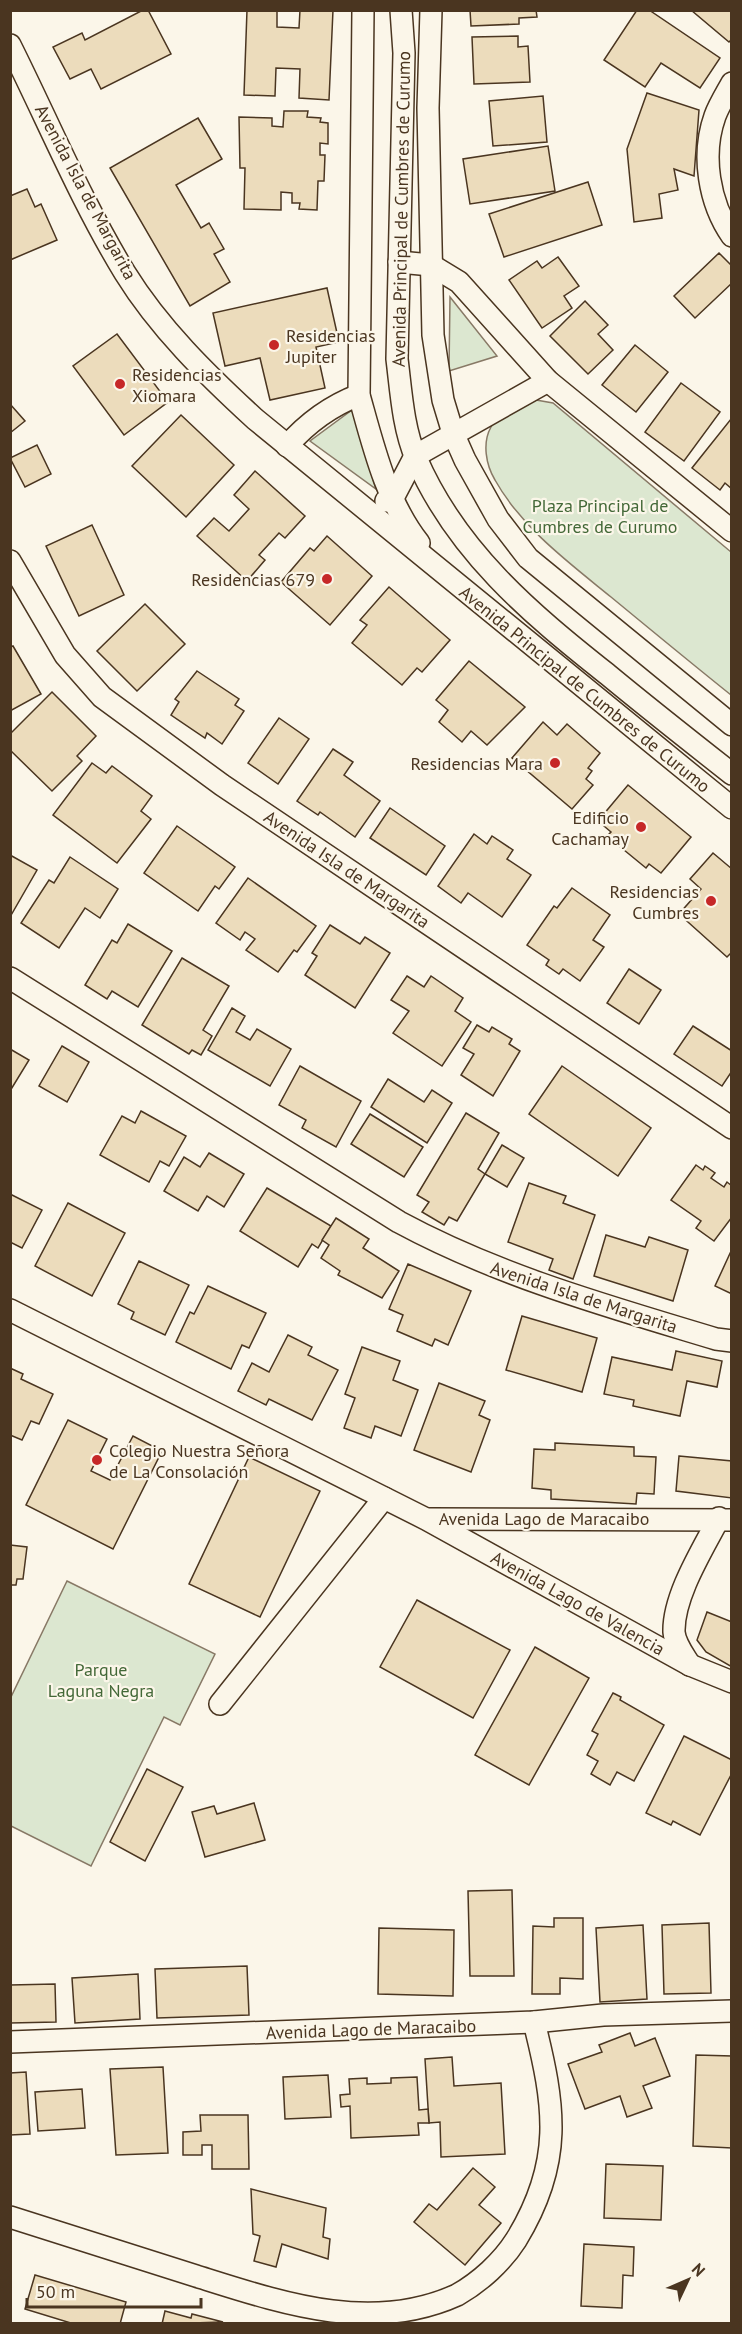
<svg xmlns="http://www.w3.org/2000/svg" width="742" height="2334" font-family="'PT Sans',sans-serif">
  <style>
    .green { fill: #dce7d0; stroke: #887966; stroke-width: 1.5 }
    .building { fill: #ecdcbc; stroke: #4a3520; stroke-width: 1.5 }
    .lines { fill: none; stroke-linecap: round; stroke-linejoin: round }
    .minor-casing { stroke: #4a3520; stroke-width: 24 }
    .minor { stroke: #fbf6e9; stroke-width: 21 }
    .poi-dot { fill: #c62828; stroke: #fbf6e9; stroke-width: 2 }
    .labels { text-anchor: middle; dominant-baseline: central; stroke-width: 4.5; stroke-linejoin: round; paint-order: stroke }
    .street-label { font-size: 18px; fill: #4a3520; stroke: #fbf6e9 }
    .poi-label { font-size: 18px; fill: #4a3520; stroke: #fbf6e9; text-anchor: end }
    .park-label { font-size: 18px; fill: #436837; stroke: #fbf6e9 }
  </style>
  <rect width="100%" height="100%" fill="#fbf6e9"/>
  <!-- green -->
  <g class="green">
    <polygon points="450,297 497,356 449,371"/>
    <path d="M 536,400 L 553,403 L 731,552 L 731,695 C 691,663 651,630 611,597 C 568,562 522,528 495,480 C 486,465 482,443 491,427 C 500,409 519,406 536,400 Z"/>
    <polygon points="352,410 376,489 310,441"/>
    <polygon points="67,1581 215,1654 180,1725 164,1717 91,1866 11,1826 11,1697"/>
  </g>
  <!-- building -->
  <g class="building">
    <polygon points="143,10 148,10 171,54 101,89 91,69 70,79 53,47 82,33 85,40"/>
    <polygon points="247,10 277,10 277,27 299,28 300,10 333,10 329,100 299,98 300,69 276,68 275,96 244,95"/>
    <polygon points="470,10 536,10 537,17 519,18 519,24 471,26"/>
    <polygon points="637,10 649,10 720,58 700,88 661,63 645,87 604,60"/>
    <polygon points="691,10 732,10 732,39 729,42"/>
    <polygon points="518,36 518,47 528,46 530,82 474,84 472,37"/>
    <polygon points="647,93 699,110 694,176 674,169 678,190 659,194 662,218 634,222 627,149"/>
    <polygon points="543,96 547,142 493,146 489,101"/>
    <polygon points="284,111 308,111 307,117 321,118 320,122 328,123 328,144 320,143 320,155 325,155 324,181 318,181 317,210 299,209 300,203 292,203 292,193 281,192 281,210 244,209 245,168 240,168 239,117 272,118 272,126 283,127"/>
    <polygon points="198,118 222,159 176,185 201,228 209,223 224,249 214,254 230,282 190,306 110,168"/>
    <polygon points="548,146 555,191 470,204 463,159"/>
    <polygon points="588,182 602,225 504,257 489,214"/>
    <polygon points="27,189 35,207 41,204 57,240 10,260 10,196"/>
    <polygon points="719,253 732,266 732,283 695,318 674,296"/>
    <polygon points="558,257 579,286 564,296 572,308 542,328 509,280 537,261 542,268"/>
    <polygon points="327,288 339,342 316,347 325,388 270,400 260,358 225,366 213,313"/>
    <polygon points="585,301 608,325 598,334 613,350 588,374 550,336"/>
    <polygon points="117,334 168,402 124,435 73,366"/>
    <polygon points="635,345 668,372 636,412 602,385"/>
    <polygon points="681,383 720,412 684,461 645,432"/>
    <polygon points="10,404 25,421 10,433"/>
    <polygon points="181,415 234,465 186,517 132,466"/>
    <polygon points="731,419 732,489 725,483 720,490 692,468"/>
    <polygon points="37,445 51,474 25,487 10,458"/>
    <polygon points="255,471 305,516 285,538 279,533 259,555 265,560 247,581 197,536 214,518 229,531 249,509 234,495"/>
    <polygon points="92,525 124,595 79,616 46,546"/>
    <polygon points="327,536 372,576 330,625 281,582 310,548 314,551"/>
    <polygon points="389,587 450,640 422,672 417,668 402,685 352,643 367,625 360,620"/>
    <polygon points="145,604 185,644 137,691 97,651"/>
    <polygon points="13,646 41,694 10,711 10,647"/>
    <polygon points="469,661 525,707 487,745 471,731 462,742 439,722 448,710 436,700"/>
    <polygon points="197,671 239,699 235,705 244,711 222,744 207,733 205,738 171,715 179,702 175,699"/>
    <polygon points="52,692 96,736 77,756 82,761 52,791 10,750 10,734"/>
    <polygon points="279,718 309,739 278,784 248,763"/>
    <polygon points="543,722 557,735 567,724 600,753 588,768 592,771 586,779 593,785 572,809 512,758"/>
    <polygon points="333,749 353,762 344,775 380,801 355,837 320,812 318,815 297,801"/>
    <polygon points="92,763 106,773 112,766 152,796 141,811 151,819 117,863 53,815"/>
    <polygon points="628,785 691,837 661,873 649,864 646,868 607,836 611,832 598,821"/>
    <polygon points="390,808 445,846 426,875 370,838"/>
    <polygon points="177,826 235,867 219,889 215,886 198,911 144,873"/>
    <polygon points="474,834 487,844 492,836 513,850 507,859 531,875 502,917 468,893 461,903 438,886"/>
    <polygon points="713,853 732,869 732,952 727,957 679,914 701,889 690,879"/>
    <polygon points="10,855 37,870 10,917"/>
    <polygon points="70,857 118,889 100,918 85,908 59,948 21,923 49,880 54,883"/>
    <polygon points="248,878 316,926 297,952 294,950 278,972 246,950 255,939 245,932 240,940 216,923"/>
    <polygon points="572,888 610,915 593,940 604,947 580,981 563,969 559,974 546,965 549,960 527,945 554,906 557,908"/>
    <polygon points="128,924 172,951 138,1007 112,991 107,999 85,985 112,940 117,943"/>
    <polygon points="330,925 360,944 365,937 390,953 355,1008 305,975 317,956 312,953"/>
    <polygon points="182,958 229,986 203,1030 212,1036 201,1055 192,1050 189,1054 142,1025"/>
    <polygon points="629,969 661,990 639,1024 607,1003"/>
    <polygon points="407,976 424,987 431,976 463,998 455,1011 471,1022 442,1066 393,1033 409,1011 391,1000"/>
    <polygon points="232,1008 245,1016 236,1032 250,1040 257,1029 291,1049 270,1086 208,1050"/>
    <polygon points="477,1025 489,1032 492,1027 512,1039 509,1044 520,1051 493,1096 461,1075 474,1054 463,1048"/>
    <polygon points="693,1026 732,1051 732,1071 722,1086 674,1054"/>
    <polygon points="62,1046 89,1062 67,1102 39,1086"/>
    <polygon points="10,1049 29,1060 10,1091"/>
    <polygon points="300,1066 361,1101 336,1147 302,1128 306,1120 279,1105"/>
    <polygon points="562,1066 651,1128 618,1176 529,1114"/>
    <polygon points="388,1079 424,1102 432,1090 452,1103 427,1143 371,1107"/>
    <polygon points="141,1111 186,1136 169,1166 160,1161 149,1182 100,1155 122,1116 135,1123"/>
    <polygon points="466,1113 499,1133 478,1169 485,1174 457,1221 449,1217 444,1225 422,1212 429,1202 417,1195"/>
    <polygon points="370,1114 423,1147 404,1177 351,1144"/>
    <polygon points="502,1145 524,1158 507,1187 485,1174"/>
    <polygon points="209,1153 244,1174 224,1207 207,1196 198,1211 164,1191 184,1157 200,1167"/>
    <polygon points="696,1165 703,1170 705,1166 715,1173 711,1178 724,1187 727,1182 732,1186 732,1217 714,1241 696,1228 701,1221 671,1200"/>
    <polygon points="529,1183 566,1196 563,1203 595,1215 573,1279 549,1270 553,1259 508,1242"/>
    <polygon points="267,1188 331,1226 318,1248 312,1244 298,1267 240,1231"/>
    <polygon points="10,1194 42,1210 22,1248 10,1242"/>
    <polygon points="68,1203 125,1233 92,1296 35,1266"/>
    <polygon points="336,1218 369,1239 363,1248 399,1271 382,1298 338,1275 340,1271 321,1258 329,1245 322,1240"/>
    <polygon points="606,1235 645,1247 649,1237 688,1250 673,1301 594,1276"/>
    <polygon points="732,1249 732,1294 715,1286"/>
    <polygon points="139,1261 189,1285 165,1335 131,1319 134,1312 118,1304"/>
    <polygon points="408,1264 471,1291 448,1345 435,1339 432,1346 397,1331 403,1315 389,1309"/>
    <polygon points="208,1286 266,1313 249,1348 242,1345 231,1369 176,1342 190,1312 194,1314"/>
    <polygon points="522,1316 597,1338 582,1392 506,1370"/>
    <polygon points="288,1335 312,1347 308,1355 338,1370 312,1420 269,1399 266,1405 238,1391 252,1363 269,1372"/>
    <polygon points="362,1347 400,1361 393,1380 418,1390 401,1436 375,1426 371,1438 344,1428 355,1398 345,1394"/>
    <polygon points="676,1351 722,1361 717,1387 687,1381 680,1416 633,1406 634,1400 604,1394 612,1357 672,1370"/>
    <polygon points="10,1368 23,1374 21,1379 53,1394 39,1424 31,1421 22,1440 10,1435"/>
    <polygon points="439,1383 485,1401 479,1415 490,1420 471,1472 414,1450"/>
    <polygon points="68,1420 107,1439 91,1471 110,1480 133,1436 162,1451 113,1549 26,1505"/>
    <polygon points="555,1443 634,1447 634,1456 656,1457 654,1494 637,1493 636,1504 551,1499 551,1490 532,1488 534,1449 555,1450"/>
    <polygon points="679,1456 732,1461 732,1498 676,1491"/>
    <polygon points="249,1457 320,1491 260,1617 189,1584"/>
    <polygon points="10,1545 27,1547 23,1579 17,1579 16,1585 10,1585"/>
    <polygon points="417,1600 510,1650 473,1718 380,1667"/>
    <polygon points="707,1612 732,1622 732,1667 706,1652 697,1640"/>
    <polygon points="535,1647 589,1678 529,1785 475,1755"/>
    <polygon points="613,1693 621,1697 620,1700 664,1725 634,1781 617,1772 610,1785 591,1774 598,1761 587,1755 598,1734 592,1731"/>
    <polygon points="684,1736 732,1760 732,1773 700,1835 673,1821 671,1825 646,1813"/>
    <polygon points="147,1769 183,1787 145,1861 110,1842"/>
    <polygon points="254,1803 265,1840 205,1857 192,1812 214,1806 217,1814"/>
    <polygon points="512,1890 514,1976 470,1976 468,1891"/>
    <polygon points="554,1918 583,1918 583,1979 560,1978 560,1994 532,1994 533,1926 554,1927"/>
    <polygon points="709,1923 711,1993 664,1994 662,1925"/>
    <polygon points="643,1925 647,1999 600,2002 596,1928"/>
    <polygon points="379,1928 454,1930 453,1996 378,1994"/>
    <polygon points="247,1966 249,2015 157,2018 155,1969"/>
    <polygon points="138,1974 140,2019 75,2023 72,1978"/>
    <polygon points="55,1984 56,2022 10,2023 10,1985"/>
    <polygon points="630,2033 635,2046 655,2038 670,2076 643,2086 652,2108 627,2117 620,2096 585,2109 568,2064 602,2052 599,2045"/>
    <polygon points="696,2055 732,2056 732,2148 693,2146"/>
    <polygon points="452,2057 454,2086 501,2083 505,2154 441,2157 440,2122 429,2123 425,2059"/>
    <polygon points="163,2067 168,2153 116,2155 110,2069"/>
    <polygon points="26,2072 30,2134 10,2135 10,2073"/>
    <polygon points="328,2075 331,2117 285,2119 283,2077"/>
    <polygon points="417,2077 419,2110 428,2109 429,2123 418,2123 419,2135 351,2138 350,2106 341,2107 340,2095 350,2094 349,2079 367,2078 367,2084 391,2083 391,2078"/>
    <polygon points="82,2089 85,2128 38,2131 35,2092"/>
    <polygon points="200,2115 248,2115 249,2169 212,2169 212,2145 202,2145 202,2155 183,2155 183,2132 201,2131"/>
    <polygon points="606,2164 663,2166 661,2220 604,2218"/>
    <polygon points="473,2168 495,2187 479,2205 501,2223 465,2265 414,2222 429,2204 437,2210"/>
    <polygon points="251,2189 326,2208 323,2237 330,2239 328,2259 282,2244 276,2267 254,2261 260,2236 253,2234"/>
    <polygon points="584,2244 634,2247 633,2276 623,2275 622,2308 581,2306"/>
    <polygon points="35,2275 126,2302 120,2324 74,2324 25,2309"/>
    <polygon points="165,2311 191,2318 192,2314 223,2322 162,2324"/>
  </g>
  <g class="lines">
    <defs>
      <g id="minor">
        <path d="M 363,10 L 359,395 C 373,445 386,501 419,543"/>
        <path d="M 401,10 L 404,53 L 397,359 C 401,391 403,428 416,458 C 456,551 530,613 607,674 C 648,708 690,741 732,774"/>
        <polyline points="431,10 428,108 433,335 443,400 453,433 465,460 498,519 528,558 732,725"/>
        <path d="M 10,45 C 48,121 81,201 125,273 C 159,328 207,375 255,419 L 732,808"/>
        <path d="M 732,83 C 726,94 719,105 715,116 C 701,155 709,203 732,236"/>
        <polyline points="399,262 431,265 459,282 548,381 732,531"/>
        <path d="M 287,446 C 308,422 330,406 359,395"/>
        <polyline points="386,501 393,498 415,456 548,381"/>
        <polyline points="10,561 65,655 102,697 222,785 732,1128"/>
        <path d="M 10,978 L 399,1222 C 499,1276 607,1306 716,1339 L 732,1341"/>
        <polyline points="10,1310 426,1519 690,1665 732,1682"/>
        <polyline points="430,1519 732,1520"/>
        <path d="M 690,1665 C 684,1655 675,1644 674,1632 C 673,1596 703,1549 719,1518"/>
        <polyline points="220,1704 384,1498"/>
        <polyline points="10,2042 534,2022 603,2015 732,2011"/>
        <path d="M 10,2217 C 72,2237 134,2256 196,2276 C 282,2303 371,2334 457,2295 C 480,2282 502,2262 516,2240 C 564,2162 555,2106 534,2022"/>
      </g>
    </defs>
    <!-- minor casing -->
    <use href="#minor" class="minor-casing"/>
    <!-- minor -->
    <use href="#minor" class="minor"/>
  </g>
  <!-- markers -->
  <g class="poi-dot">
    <circle cx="274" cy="345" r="6"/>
    <circle cx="120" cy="384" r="6"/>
    <circle cx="327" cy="579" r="6"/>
    <circle cx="555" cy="763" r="6"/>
    <circle cx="641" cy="827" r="6"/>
    <circle cx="711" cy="901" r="6"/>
    <circle cx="97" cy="1460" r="6"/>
  </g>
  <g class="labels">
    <!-- street labels -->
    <g class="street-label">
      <text transform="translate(86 192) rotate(62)">Avenida Isla de Margarita</text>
      <text transform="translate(401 209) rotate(-89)">Avenida Principal de Cumbres de Curumo</text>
      <text transform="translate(585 689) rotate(39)">Avenida Principal de Cumbres de Curumo</text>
      <text transform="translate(347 869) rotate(34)">Avenida Isla de Margarita</text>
      <text transform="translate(584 1297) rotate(18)">Avenida Isla de Margarita</text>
      <text x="544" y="1518">Avenida Lago de Maracaibo</text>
      <text transform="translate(578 1603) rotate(29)">Avenida Lago de Valencia</text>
      <text transform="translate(371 2029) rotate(-2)">Avenida Lago de Maracaibo</text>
    </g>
    <!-- poi labels -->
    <g class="poi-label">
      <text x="286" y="335" text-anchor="start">Residencias<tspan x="286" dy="21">Jupiter</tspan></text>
      <text x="132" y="374" text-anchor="start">Residencias<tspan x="132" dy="21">Xiomara</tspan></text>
      <text x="315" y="579">Residencias 679</text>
      <text x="543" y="763">Residencias Mara</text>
      <text x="629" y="817">Edificio<tspan x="629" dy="21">Cachamay</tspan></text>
      <text x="699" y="891">Residencias<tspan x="699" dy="21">Cumbres</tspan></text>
      <text x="109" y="1450" text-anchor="start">Colegio Nuestra Señora<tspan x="109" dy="21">de La Consolación</tspan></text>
    </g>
    <!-- park labels -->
    <g class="park-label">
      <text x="600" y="505">Plaza Principal de<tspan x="600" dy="21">Cumbres de Curumo</tspan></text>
      <text x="101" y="1669">Parque<tspan x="101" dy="21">Laguna Negra</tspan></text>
    </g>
  </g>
  <!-- border -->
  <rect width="742" height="2334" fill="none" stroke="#4a3520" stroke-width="24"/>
  <!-- north arrow -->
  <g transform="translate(688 2280) rotate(46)" stroke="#fbf6e9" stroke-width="4.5" paint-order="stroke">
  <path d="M0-4.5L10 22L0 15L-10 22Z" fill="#4a3520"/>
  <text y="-9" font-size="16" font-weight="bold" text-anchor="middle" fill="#4a3520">N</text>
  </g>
  <!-- scale -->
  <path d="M27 2298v9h174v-9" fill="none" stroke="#4a3520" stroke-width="3"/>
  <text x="36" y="2298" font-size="18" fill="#4a3520" stroke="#fbf6e9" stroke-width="4.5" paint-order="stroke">50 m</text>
</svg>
